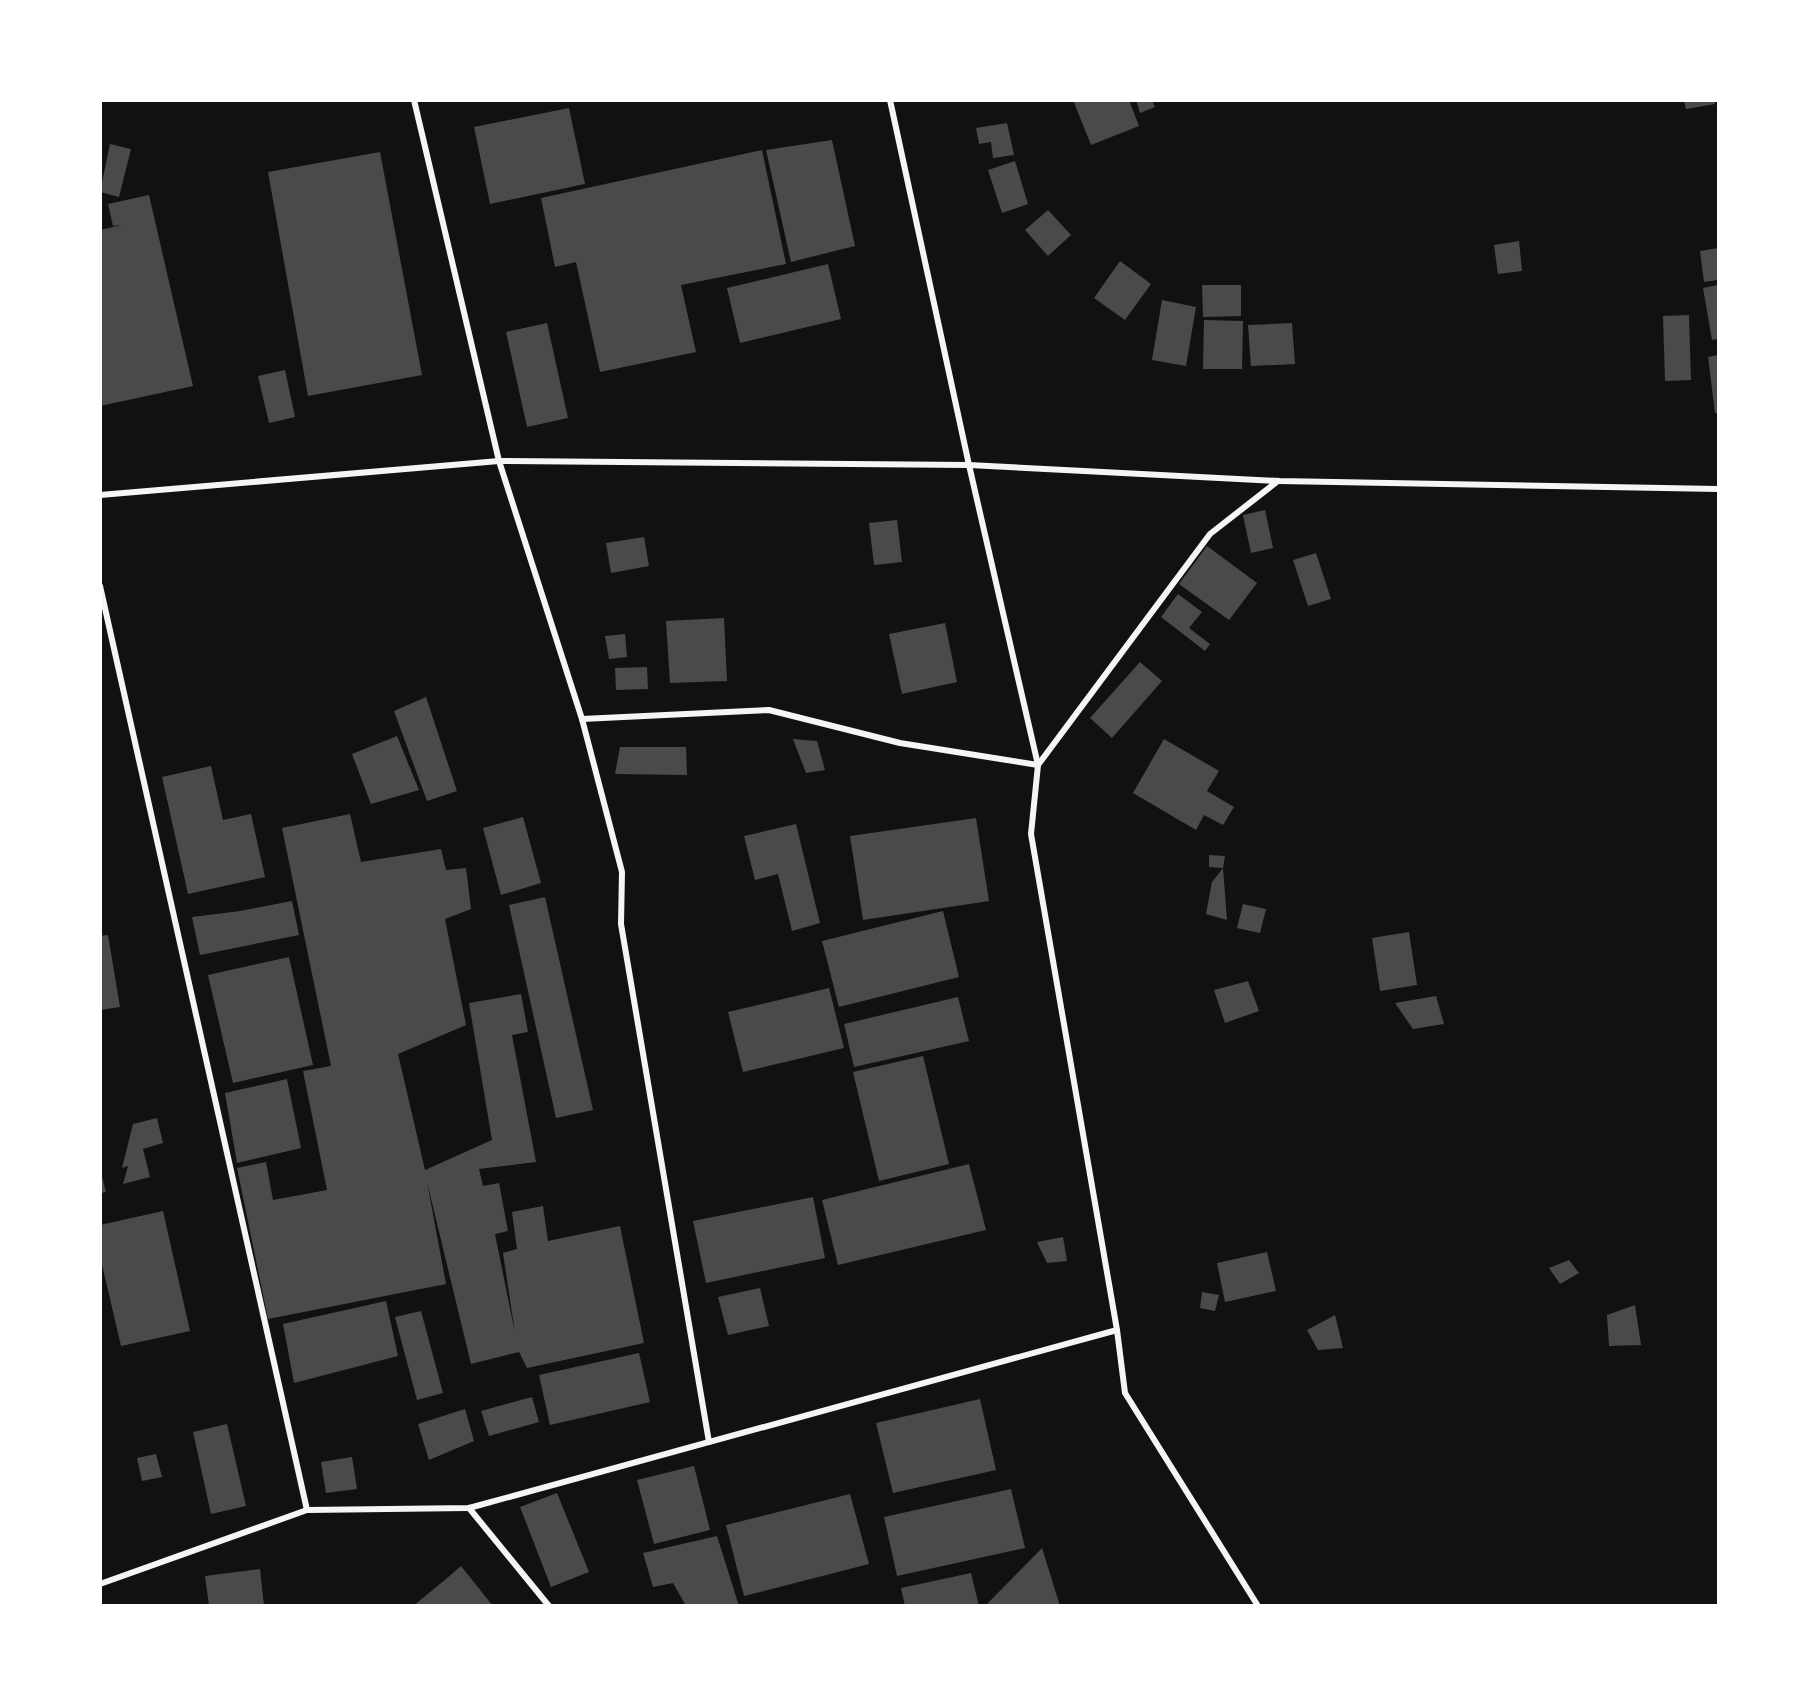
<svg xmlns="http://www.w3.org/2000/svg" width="1819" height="1706" font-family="'Times New Roman',serif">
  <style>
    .building { fill: #4a4a4a }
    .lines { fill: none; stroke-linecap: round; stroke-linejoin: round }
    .minor { stroke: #f5f5f5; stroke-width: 6 }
  </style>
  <rect width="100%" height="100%" fill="#111"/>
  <!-- building -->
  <g class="building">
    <polygon points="1073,100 1129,100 1139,126 1091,145"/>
    <polygon points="1136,100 1152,100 1155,107 1140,113"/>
    <polygon points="1684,100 1714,100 1715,104 1686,109"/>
    <polygon points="569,108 585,184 490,204 474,127"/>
    <polygon points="1007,123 1014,155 993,158 991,142 979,144 976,128"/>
    <polygon points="832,140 855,246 791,262 766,150"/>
    <polygon points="110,144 131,149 119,197 100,192"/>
    <polygon points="762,150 786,264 681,285 696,352 600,372 576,262 555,267 541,198"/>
    <polygon points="380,152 422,375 308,396 268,172"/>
    <polygon points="1015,161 1028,204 1002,213 988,170"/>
    <polygon points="149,195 193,386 100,406 100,230 122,225 113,226 108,204"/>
    <polygon points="1048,210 1071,235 1048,256 1025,230"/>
    <polygon points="1519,241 1522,271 1498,274 1494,245"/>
    <polygon points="1718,248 1718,280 1704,282 1700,251"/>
    <polygon points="1120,261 1151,284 1125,320 1094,298"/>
    <polygon points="828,264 841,319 740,343 727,288"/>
    <polygon points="1202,285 1241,285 1241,316 1203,317"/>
    <polygon points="1718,285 1718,339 1712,340 1703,288"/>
    <polygon points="1162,300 1196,307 1186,366 1152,360"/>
    <polygon points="1689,315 1691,380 1665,381 1663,316"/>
    <polygon points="1204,320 1243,321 1242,369 1203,369"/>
    <polygon points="547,323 568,418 527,427 506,332"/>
    <polygon points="1292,323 1295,364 1251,366 1248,325"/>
    <polygon points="1718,355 1718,413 1715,413 1708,357"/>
    <polygon points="285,370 295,417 269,423 258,376"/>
    <polygon points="1265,510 1273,548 1251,553 1243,515"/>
    <polygon points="897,520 902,562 874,565 869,523"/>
    <polygon points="644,537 649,566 611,573 606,543"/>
    <polygon points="1207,546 1257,583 1229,620 1179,584"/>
    <polygon points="1316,553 1331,599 1308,606 1293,560"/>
    <polygon points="1178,594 1202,612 1189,628 1210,644 1205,651 1161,617"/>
    <polygon points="724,618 727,681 670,683 666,621"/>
    <polygon points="945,623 957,682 902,694 889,634"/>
    <polygon points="625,634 627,657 609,659 605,636"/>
    <polygon points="1140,662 1162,681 1112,738 1090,718"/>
    <polygon points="647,667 648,689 616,690 615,668"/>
    <polygon points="426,697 457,791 427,801 394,711"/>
    <polygon points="397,736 419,790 371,804 352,754"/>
    <polygon points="793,739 817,741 825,770 806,773"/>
    <polygon points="1164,739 1219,771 1207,791 1234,807 1223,825 1204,815 1196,830 1133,793"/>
    <polygon points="620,747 686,747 687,775 615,774"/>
    <polygon points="211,766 223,820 251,814 265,877 188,894 162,777"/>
    <polygon points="350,814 361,862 441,849 446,870 466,868 471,909 445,919 466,1025 398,1054 425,1170 492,1140 469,1003 521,994 528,1032 512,1035 536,1162 479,1169 483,1186 499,1183 508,1231 495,1234 515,1333 503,1253 517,1249 512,1212 543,1206 548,1241 620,1226 644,1343 527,1368 519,1352 471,1364 427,1182 446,1284 268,1319 237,1168 266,1162 273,1200 327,1190 303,1071 331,1066 282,828"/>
    <polygon points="523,817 541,883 501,895 483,828"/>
    <polygon points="976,818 989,901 863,920 850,836"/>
    <polygon points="796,824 820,923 792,931 778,874 755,880 744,836"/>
    <polygon points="1209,855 1225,856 1223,868 1209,867"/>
    <polygon points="1223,868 1227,920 1206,914 1212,882"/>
    <polygon points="545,897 593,1110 556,1118 509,905"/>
    <polygon points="292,901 299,935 200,955 192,917 240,911"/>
    <polygon points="1243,904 1266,909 1260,933 1237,928"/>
    <polygon points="943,911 959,977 839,1007 822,941"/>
    <polygon points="1409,932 1417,985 1380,991 1372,938"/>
    <polygon points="108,935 120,1007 100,1010 100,936"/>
    <polygon points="289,957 313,1065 233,1083 208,975"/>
    <polygon points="1248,981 1259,1011 1225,1023 1214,990"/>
    <polygon points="829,988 844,1048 743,1072 728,1012"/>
    <polygon points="1436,996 1444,1024 1413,1029 1395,1003"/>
    <polygon points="958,997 969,1041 854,1067 844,1024"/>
    <polygon points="923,1056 949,1164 879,1181 853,1072"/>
    <polygon points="287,1079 301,1148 237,1163 225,1093"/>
    <polygon points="157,1118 163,1143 143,1149 150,1177 123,1184 128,1166 122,1168 133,1124"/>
    <polygon points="969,1164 986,1230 838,1265 822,1200"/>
    <polygon points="100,1169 106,1192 100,1193"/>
    <polygon points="813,1197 825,1258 706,1283 693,1221"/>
    <polygon points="163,1211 190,1331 121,1346 100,1256 100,1225"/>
    <polygon points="1063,1237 1067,1261 1047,1263 1037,1242"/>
    <polygon points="1267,1252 1276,1291 1225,1302 1217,1263"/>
    <polygon points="1569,1260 1579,1273 1560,1284 1549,1268"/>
    <polygon points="760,1288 769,1326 728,1335 718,1297"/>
    <polygon points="1202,1292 1219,1295 1215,1311 1200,1308"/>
    <polygon points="386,1301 398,1356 294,1383 283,1324"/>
    <polygon points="1635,1305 1641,1345 1609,1346 1607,1315"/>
    <polygon points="421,1311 443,1393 417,1400 395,1317"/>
    <polygon points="1335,1315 1343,1348 1318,1350 1307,1330"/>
    <polygon points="639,1353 650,1402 550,1425 539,1375"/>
    <polygon points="532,1397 539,1422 489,1436 481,1411"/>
    <polygon points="980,1399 996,1470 893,1493 876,1423"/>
    <polygon points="465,1409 474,1441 429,1460 418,1424"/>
    <polygon points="227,1424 246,1506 211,1514 193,1432"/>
    <polygon points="156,1454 162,1477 142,1481 137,1458"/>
    <polygon points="352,1457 357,1489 326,1493 321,1462"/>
    <polygon points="694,1466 710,1530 654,1544 637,1480"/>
    <polygon points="1011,1489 1025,1548 897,1576 884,1517"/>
    <polygon points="557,1493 589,1572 551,1587 520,1507"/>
    <polygon points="850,1494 869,1564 744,1596 726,1525"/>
    <polygon points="717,1536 739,1606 686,1606 673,1583 653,1587 643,1553"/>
    <polygon points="1042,1548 1060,1606 985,1606"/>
    <polygon points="461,1566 493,1606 413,1606 446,1579"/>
    <polygon points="260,1569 264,1606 209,1606 205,1576"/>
    <polygon points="971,1573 979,1606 905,1606 901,1588"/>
  </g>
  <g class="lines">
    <!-- minor -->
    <g class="minor">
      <polyline points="414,100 499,461 582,719 622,872 621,924 709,1442"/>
      <polyline points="100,495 499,461 969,465 1279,481 1718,489"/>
      <polyline points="100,586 307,1510"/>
      <polyline points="582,719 769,710 900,743 1038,765 969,465 890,100"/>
      <polyline points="469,1508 549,1606"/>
      <polyline points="100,1584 307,1510 469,1508 1117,1330"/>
      <polyline points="1258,1606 1125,1393 1117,1330 1031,834 1038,765 1210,534 1278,481"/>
    </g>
  </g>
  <!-- border -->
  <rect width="1819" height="1706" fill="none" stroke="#ffffff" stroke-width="204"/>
</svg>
